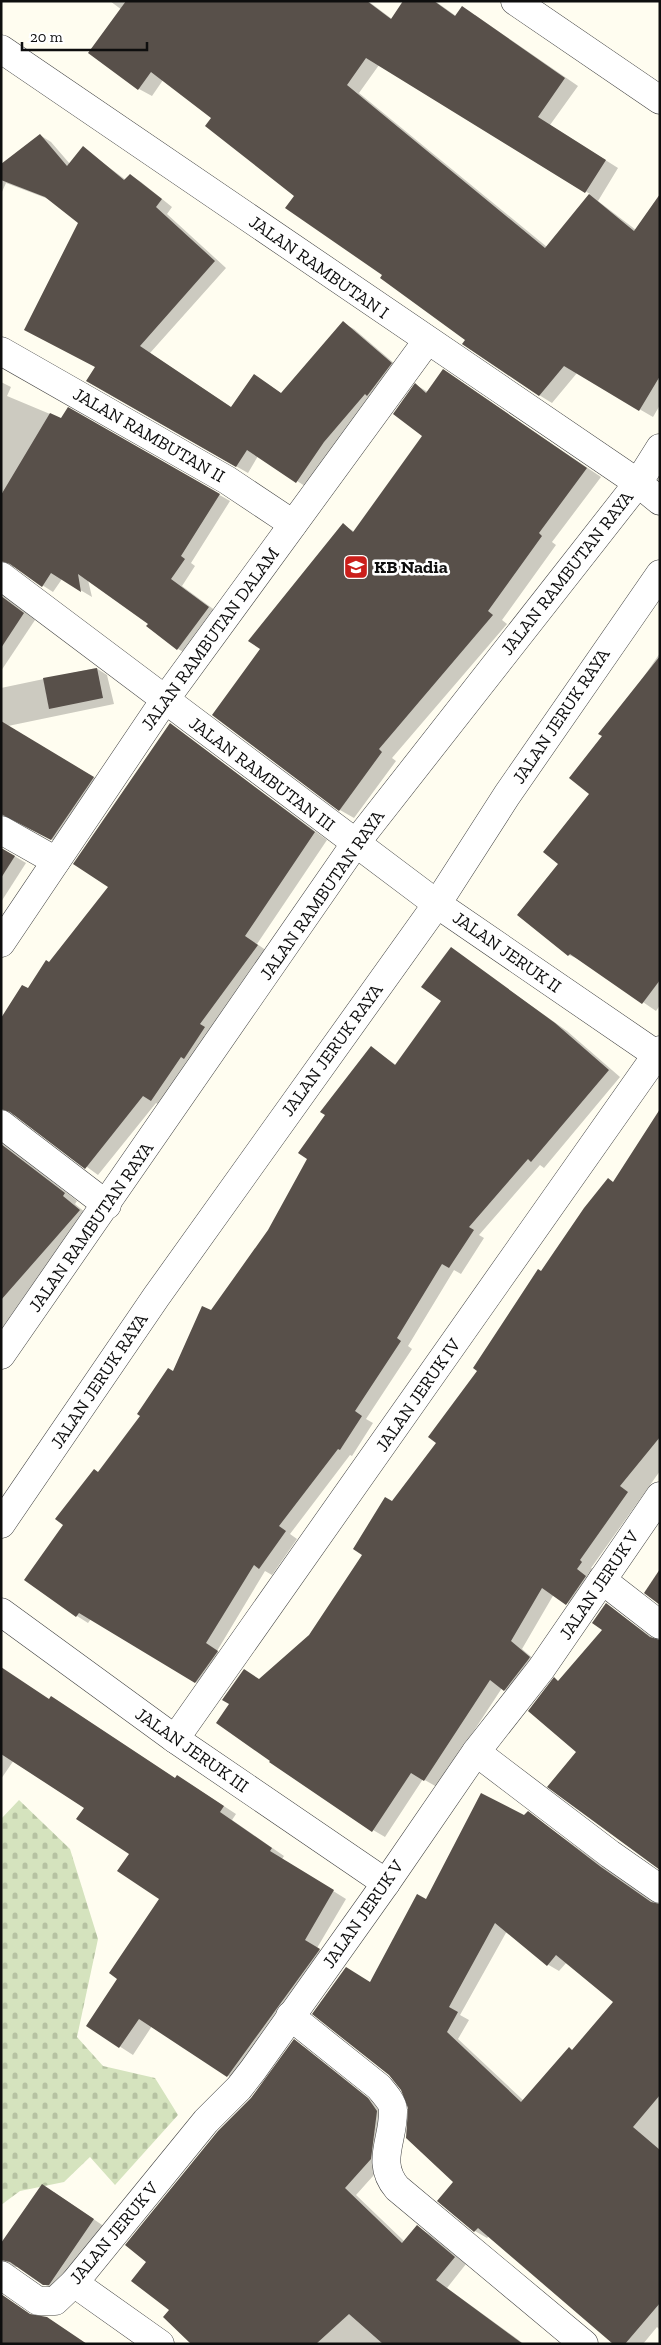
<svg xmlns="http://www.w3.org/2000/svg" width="661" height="2345" font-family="'Zilla Slab',serif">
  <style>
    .cemetery { fill: url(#cemetery-stones) }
    .shadow { fill: #0003; fill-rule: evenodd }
    .building { fill: #58504a; fill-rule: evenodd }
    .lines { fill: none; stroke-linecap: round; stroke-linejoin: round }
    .minor-casing { stroke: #414141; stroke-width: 29 }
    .minor { stroke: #fff; stroke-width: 28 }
    .labels { text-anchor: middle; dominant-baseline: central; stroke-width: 5; stroke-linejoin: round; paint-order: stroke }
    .street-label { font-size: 18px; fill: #0e0e0e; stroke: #fff }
    .poi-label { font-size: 18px; font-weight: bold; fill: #0e0e0e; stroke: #fff; text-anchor: start }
  </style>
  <defs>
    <pattern id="cemetery-stones" width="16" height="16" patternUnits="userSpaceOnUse" patternTransform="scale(1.25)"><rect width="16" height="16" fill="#d5e3be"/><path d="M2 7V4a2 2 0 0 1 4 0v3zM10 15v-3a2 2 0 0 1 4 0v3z" fill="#b6c2a2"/></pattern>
  </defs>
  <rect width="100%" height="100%" fill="#fffdf0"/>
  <!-- cemetery -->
  <polygon class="cemetery" points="19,1800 70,1849 98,1939 77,2037 103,2066 155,2078 178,2115 115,2185 90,2157 64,2182 20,2191 1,2205 1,1819"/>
  <!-- shadow -->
  <g class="shadow">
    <path d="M 110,1 L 368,1 L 392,19 L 405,1 L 435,1 L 456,16 L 475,15 L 578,86 L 550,125 L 618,168 L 598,201 L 636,230 L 660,196 L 660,405 L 653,417 L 577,373 L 552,403 L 539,395 L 384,274 L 213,118 L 163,80 L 152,96 L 139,89 L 122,10 ZM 379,65 L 590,194 L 547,247 L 359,93 Z"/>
    <polygon points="40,135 51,142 70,164 83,148 126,180 130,175 141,182 172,207 167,214 226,268 150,353 232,408 265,382 282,394 343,323 354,329 402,370 308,488 258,456 248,473 87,381 97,367 79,223 51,200 6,183 1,194 1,165"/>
    <polygon points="444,371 601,477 552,542 556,545 502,620 507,624 392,758 396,761 354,818 340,810 213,715 261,649 343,525 355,532 424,435 416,385 428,392"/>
    <polygon points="1,382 11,387 7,396 62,419 69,409 230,501 191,563 195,566 182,586 220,614 189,655 178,649 150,623 88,580 92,597 62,579 53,592 14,567 7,567 1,572"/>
    <polygon points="1,593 35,620 1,671"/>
    <polygon points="660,653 660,1005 656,1011 583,961 569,955 518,914 560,864 591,794 603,736"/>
    <polygon points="96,668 107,675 114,704 8,726 105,784 63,846 21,822 13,820 1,826 1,688"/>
    <polygon points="171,725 327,840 257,944 270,953 164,1107 156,1103 98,1175 16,1115 9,1116 1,1122 1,1035 28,990 110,887"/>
    <polygon points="1,848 26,863 1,902"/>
    <polygon points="451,949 567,1031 620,1077 544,1168 540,1165 479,1235 484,1238 461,1274 454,1270 408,1346 412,1349 366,1419 373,1423 352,1456 350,1455 290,1534 297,1539 272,1575 265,1571 217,1651 229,1658 207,1689 91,1619 88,1623 77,1616 26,1580 99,1474 174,1373 211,1311 269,1231 372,1048 396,1065 442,1001"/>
    <polygon points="660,1111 660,1471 591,1568 594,1570 579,1611 554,1594 522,1649 541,1665 516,1697 502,1688 437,1787 423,1779 385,1837 373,1830 260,1680 310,1635 364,1555 393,1502 437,1443 478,1370 541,1273 614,1183"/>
    <polygon points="1,1141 77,1201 75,1204 92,1218 1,1349"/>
    <polygon points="606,1604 657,1641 577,1751 559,1682 604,1629"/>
    <polygon points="1,1668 50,1700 52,1697 64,1705 176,1779 190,1784 236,1814 232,1820 284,1856 282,1859 346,1899 317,1948 331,1957 241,2084 152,2026 133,2055 88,2026 119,1979 161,1898 130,1854 85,1807 14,1760 1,1779"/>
    <path d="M 528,1813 L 660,1906 L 660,2330 L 657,2327 L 643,2344 L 615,2344 L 489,2236 L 487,2238 L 475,2231 L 439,2201 L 455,2182 L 410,2108 L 370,1983 L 427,1901 ZM 507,1931 L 547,1964 L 559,1971 L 567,1962 L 615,2002 L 573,2051 L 524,2101 L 458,2039 L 469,2020 L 460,2015 Z"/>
    <polygon points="294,2041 306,2048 380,2107 382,2166 356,2195 405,2242 417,2227 429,2234 466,2264 447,2288 524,2344 193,2344 171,2310 148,2261 252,2098"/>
    <polygon points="54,2192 105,2227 56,2292 19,2267 6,2267 1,2272 1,2246"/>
  </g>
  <!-- building -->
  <g class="building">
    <polygon points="126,1 367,1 391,19 403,1 434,1 455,16 462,6 565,78 538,117 606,160 585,193 366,58 347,85 545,248 589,194 634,231 660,194 660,376 639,411 564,366 539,396 462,344 465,340 380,278 382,275 285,208 294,196 205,126 211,118 151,72 138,90 88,53"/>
    <polygon points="40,134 67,166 83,146 124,180 130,174 162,199 156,207 215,261 140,346 231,407 254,374 281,393 343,321 392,363 367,396 365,394 324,442 296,483 247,450 236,467 86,381 95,367 24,330 78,223 45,197 1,180 1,164"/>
    <polygon points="443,369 587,468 539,533 542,536 488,611 493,615 379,749 382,752 339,811 212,715 260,649 248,641 343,523 353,532 422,436 393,414 415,383 426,393"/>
    <polygon points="68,407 220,494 181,556 185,559 171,579 209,607 177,650 146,626 148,624 78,574 81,592 51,573 42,587 10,564 1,561 1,495 50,413 61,418"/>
    <polygon points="1,596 24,613 1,648"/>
    <polygon points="660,656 660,980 642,1004 570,954 568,956 517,915 558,864 543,852 589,794 569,778 602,736 598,734"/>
    <polygon points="97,668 103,698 49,709 43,678"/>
    <polygon points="1,721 94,777 51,840 1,814"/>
    <polygon points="170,723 315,832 245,936 258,945 200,1024 205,1027 184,1059 181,1057 151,1101 143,1096 85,1169 10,1112 1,1109 1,1018 22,985 28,988 46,960 49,962 108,887 73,864"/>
    <polygon points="1,848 15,856 1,878"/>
    <polygon points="451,947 555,1023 609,1070 531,1162 528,1159 469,1227 474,1230 449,1268 442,1264 397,1338 401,1341 355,1411 362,1416 340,1450 338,1449 279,1526 286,1531 259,1569 254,1565 206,1643 218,1651 195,1683 79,1613 76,1617 24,1580 63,1525 55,1519 94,1469 98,1472 140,1416 137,1414 168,1368 173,1371 202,1306 211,1310 268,1230 307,1159 298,1153 325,1115 320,1112 371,1046 395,1065 441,1001 421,987"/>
    <polygon points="660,1109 660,1437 620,1486 628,1492 580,1560 582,1562 577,1569 586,1576 566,1605 542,1588 511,1641 530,1657 528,1660 504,1691 490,1680 424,1781 411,1773 372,1832 269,1762 270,1761 216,1723 229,1704 222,1700 244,1669 259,1679 309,1635 362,1555 353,1549 385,1497 392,1501 436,1443 428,1437 477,1371 473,1368 538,1269 541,1271 584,1208 608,1178 613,1182"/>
    <polygon points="1,1144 65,1193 63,1196 80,1210 1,1300"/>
    <polygon points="660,1569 660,1605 644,1593"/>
    <polygon points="606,1603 650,1637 660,1640 660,1870 547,1787 576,1752 528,1711 554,1677 558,1681 602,1630 592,1623"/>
    <polygon points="1,1667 49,1699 51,1696 175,1778 177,1775 224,1806 220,1812 272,1848 270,1851 334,1890 305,1940 320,1949 227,2077 139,2019 119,2048 86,2026 117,1979 109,1973 159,1899 117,1871 129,1854 76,1819 84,1808 1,1754"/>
    <path d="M 481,1793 L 524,1815 L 528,1811 L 601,1867 L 651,1902 L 660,1904 L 660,2095 L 633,2127 L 660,2150 L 660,2303 L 625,2344 L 613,2344 L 478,2228 L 474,2232 L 437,2201 L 453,2182 L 406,2138 L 408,2108 L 401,2090 L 389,2075 L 312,2014 L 346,1967 L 370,1982 L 417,1894 L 426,1899 ZM 495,1923 L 547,1966 L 556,1955 L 613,2002 L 572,2050 L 569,2047 L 521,2102 L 447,2032 L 458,2012 L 449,2007 Z"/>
    <polygon points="294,2039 368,2098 377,2111 371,2159 345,2188 402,2243 417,2225 455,2257 436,2280 523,2344 383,2344 349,2314 316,2344 191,2344 163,2317 169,2310 131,2281 146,2262 125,2245 218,2131 251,2098"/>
    <polygon points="42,2184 94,2219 49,2285 43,2285 10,2262 1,2260 1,2243"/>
    <polygon points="1,2294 30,2314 47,2317 87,2344 1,2344"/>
  </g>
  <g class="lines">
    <defs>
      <g id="minor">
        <polyline points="515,1 660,100"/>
        <polyline points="1,49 638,483 660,501"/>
        <polyline points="1,351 227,480 293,524"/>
        <polyline points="1,576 437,904 660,1057"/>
        <polyline points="1,830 56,861"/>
        <polyline points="1,943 164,701 427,341"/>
        <polyline points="1,1124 107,1205"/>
        <polyline points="1,1355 355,844 638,483 660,448"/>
        <polyline points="1,1524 156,1297 437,904 507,795 660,574"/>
        <polyline points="602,1580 660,1625"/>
        <polyline points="1,1612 175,1739 386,1883"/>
        <polyline points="175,1739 660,1050"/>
        <polyline points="476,1752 610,1854 660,1889"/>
        <path d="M 290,2016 L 379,2087 C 384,2093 393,2103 393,2110 C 394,2140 375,2162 397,2188 L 584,2344"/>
        <polyline points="1,2275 38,2301 55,2301 74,2283 206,2121 239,2088 253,2070 386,1883 476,1752 541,1669 660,1496"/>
        <polyline points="74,2283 160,2344"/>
      </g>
    </defs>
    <!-- minor casing -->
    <use href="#minor" class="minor-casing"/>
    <!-- minor -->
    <use href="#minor" class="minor"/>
  </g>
  <!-- icons -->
  <defs>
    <symbol id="school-square" viewBox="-11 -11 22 22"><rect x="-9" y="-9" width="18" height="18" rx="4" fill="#ca1f1b" stroke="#fff"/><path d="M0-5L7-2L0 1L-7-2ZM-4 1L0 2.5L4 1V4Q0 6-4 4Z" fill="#fff"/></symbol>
  </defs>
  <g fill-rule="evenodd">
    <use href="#school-square" x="342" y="553" width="28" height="28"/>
  </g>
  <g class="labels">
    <!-- street labels -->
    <g class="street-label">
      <text transform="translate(319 267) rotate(35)">JALAN RAMBUTAN I</text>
      <text transform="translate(149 435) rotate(30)">JALAN RAMBUTAN II</text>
      <text transform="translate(567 573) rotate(-52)">JALAN RAMBUTAN RAYA</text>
      <text transform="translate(210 639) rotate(-54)">JALAN RAMBUTAN DALAM</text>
      <text transform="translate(561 716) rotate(-56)">JALAN JERUK RAYA</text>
      <text transform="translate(262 774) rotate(37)">JALAN RAMBUTAN III</text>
      <text transform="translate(322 895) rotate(-55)">JALAN RAMBUTAN RAYA</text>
      <text transform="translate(507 952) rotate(35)">JALAN JERUK II</text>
      <text transform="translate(332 1050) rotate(-54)">JALAN JERUK RAYA</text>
      <text transform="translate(91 1227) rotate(-55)">JALAN RAMBUTAN RAYA</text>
      <text transform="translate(99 1381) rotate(-56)">JALAN JERUK RAYA</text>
      <text transform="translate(418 1395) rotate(-55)">JALAN JERUK IV</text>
      <text transform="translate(599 1585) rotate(-56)">JALAN JERUK V</text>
      <text transform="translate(192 1750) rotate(35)">JALAN JERUK III</text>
      <text transform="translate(363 1914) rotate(-55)">JALAN JERUK V</text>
      <text transform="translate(114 2233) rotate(-50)">JALAN JERUK V</text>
    </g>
    <!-- poi labels -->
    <g class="poi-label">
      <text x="374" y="567">KB Nadia</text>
    </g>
  </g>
  <!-- border -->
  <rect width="661" height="2345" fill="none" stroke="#0e0e0e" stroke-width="5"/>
  <!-- scale -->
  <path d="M22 42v8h125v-8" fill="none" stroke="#0e0e0e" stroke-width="2.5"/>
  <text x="30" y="42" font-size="15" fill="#0e0e0e" stroke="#ffffff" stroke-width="4" paint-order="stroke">20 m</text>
</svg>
